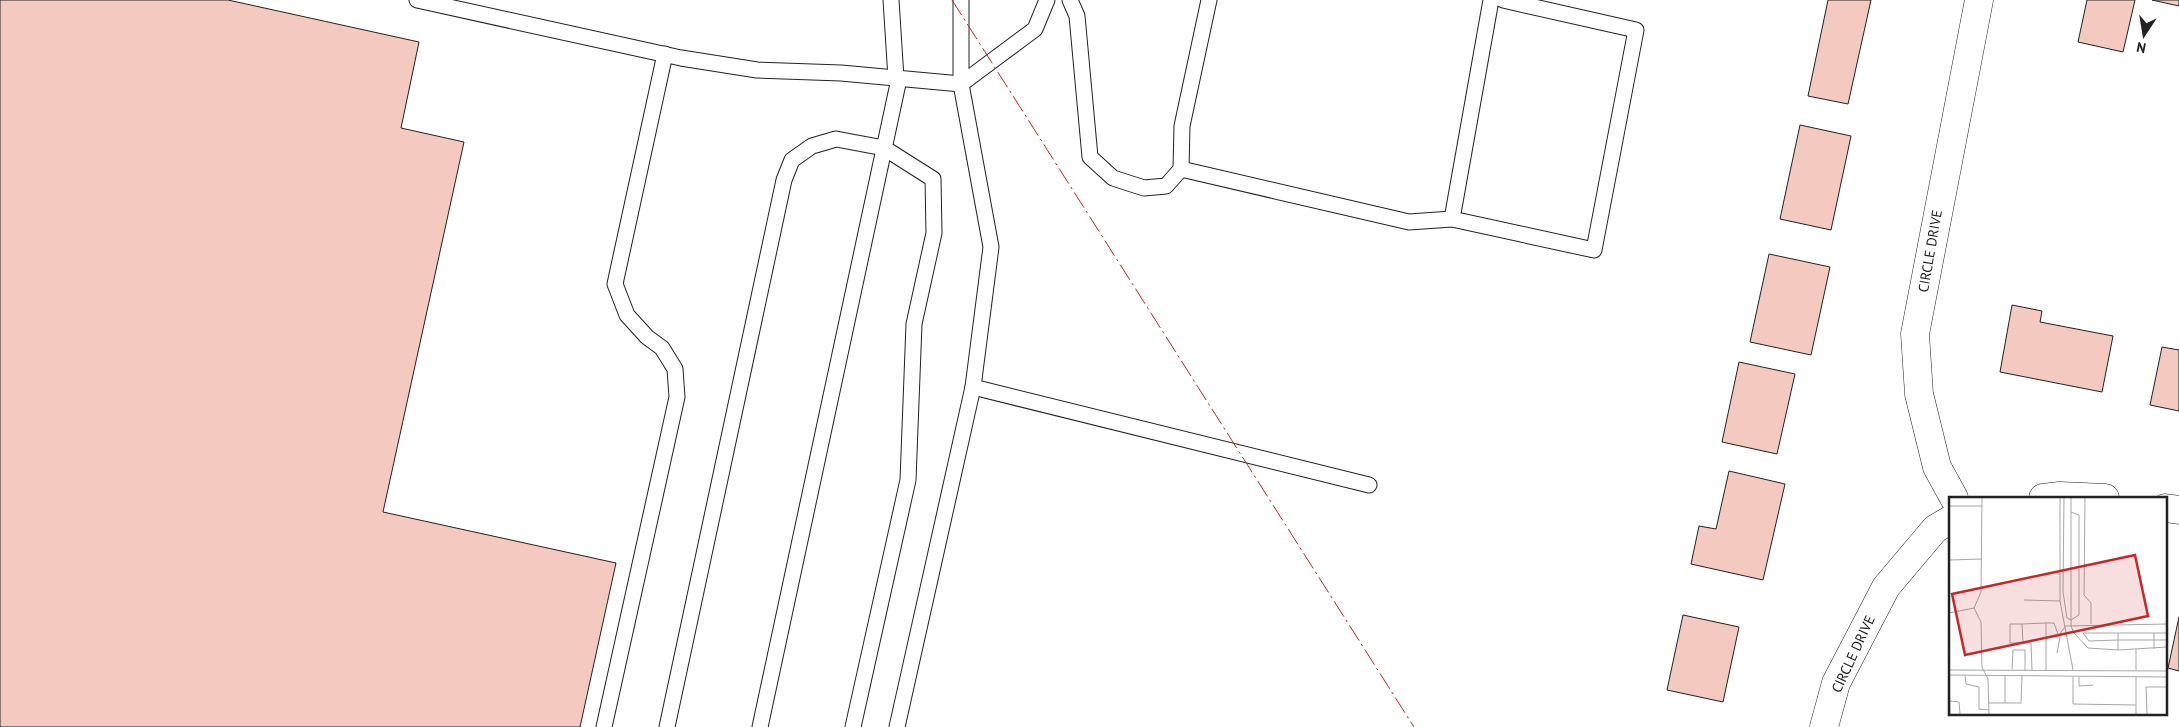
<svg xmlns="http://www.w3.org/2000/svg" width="2179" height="727" font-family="'PT Sans',sans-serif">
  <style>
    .building { fill: #f3c9c0; stroke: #222 }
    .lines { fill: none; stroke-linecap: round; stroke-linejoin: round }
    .service-casing { stroke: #222; stroke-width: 17 }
    .minor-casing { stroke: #222; stroke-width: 29 }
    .service { stroke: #fff; stroke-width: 15 }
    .minor { stroke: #fff; stroke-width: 28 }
    .power { stroke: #c62828; stroke-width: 1; stroke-dasharray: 18 4 2.5 4; stroke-linecap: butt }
    .labels { text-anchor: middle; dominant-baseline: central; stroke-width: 4; stroke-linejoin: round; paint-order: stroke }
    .street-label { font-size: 14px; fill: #222; stroke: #fff }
    .inset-road { fill: none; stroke: #a7a7a7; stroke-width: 1 }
    .view { fill: #c62828; fill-opacity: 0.15; stroke: #c62828; stroke-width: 2.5 }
    .inset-edge { fill: none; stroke: #222; stroke-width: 2.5 }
  </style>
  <rect width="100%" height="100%" fill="#fff"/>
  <!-- building -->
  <g class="building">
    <polygon points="0,0 228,0 419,42 401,128 464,142 383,512 616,563 580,727 0,727"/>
    <polygon points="1828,0 1871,0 1848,104 1808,96"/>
    <polygon points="2087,0 2135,0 2123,52 2078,42"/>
    <polygon points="2152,0 2179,0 2179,6"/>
    <polygon points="1800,125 1851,136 1831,230 1780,219"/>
    <polygon points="1769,254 1830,267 1811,355 1750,342"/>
    <polygon points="2012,305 2042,311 2040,322 2113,336 2102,392 2000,372"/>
    <polygon points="2162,347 2179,350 2179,411 2150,405"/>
    <polygon points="1739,362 1795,374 1777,454 1722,442"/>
    <polygon points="1729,471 1785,484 1763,580 1691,564 1699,526 1716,529"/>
    <polygon points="1683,615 1739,627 1723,702 1667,690"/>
    <polygon points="2179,617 2179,671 2168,668"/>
  </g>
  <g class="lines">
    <defs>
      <g id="service">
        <polyline points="417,0 681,58 757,70 841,73 961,84 1035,29 1047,0"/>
        <polyline points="891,0 896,78"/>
        <polyline points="1070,0 1077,16 1090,157 1113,178 1144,188 1166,186 1181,169"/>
        <polyline points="1209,0 1182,126 1181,169 1409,222 1452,219"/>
        <polyline points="1491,0 1452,219 1594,250 1636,30 1503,0"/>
        <polyline points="973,387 1369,485"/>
        <polyline points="604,727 677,397 675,369 662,348 647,337 627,315 615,284 665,54"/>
        <polyline points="667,727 784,180 792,160 812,146 836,139 884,148 933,179 934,233 914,324 908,480 853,727"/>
        <polyline points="760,727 899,79"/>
        <polyline points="897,727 973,387 991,247 961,84 961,0"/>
      </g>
      <g id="minor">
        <polyline points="1954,498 1937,467 1919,394 1915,334 1979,0"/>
        <polyline points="2043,498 2060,496 2105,498"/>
        <polyline points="2165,508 2179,510"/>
        <polyline points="1824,727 1836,683 1886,587 1935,529 1950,520"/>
      </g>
    </defs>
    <!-- service casing -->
    <use href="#service" class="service-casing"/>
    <!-- minor casing -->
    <use href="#minor" class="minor-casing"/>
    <!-- service -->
    <use href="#service" class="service"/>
    <!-- minor -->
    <use href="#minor" class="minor"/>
    <!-- power -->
    <polyline class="power" points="952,0 1414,727"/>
  </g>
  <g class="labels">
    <!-- street labels -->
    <g class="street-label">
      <text transform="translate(1930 251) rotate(-80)">CIRCLE DRIVE</text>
      <text transform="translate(1853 654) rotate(-65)">CIRCLE DRIVE</text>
    </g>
  </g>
  <!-- overview -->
  <g transform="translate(1949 497)">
    <rect width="218" height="218" fill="#fff"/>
    <path class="inset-road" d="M 33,0 L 32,95 L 25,111 L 32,125 L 33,170 L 39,182 L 40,217M 111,0 L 111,104 L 124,173M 115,0 L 114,95 L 118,121 L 122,123M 136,0 L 135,98 L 142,106 L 142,127M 0,9 L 33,9M 0,63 L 33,62M 75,103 L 111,104M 0,116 L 25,111M 122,123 L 130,118 L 130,18 L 122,15M 97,126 L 105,126 L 110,140M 73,127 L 97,126 L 97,173M 122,129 L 122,0M 122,129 L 125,136 L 139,151 L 169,153M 169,136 L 169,143 L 140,144 L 134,136 L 218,136M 205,136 L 205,152M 218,143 L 169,143 L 169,153 L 218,150M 74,146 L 73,127 L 61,127 L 61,146 L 82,146 L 83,173M 108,156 L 112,135 L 117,129 L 218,127M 63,172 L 64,153 L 76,153 L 76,173M 0,173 L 218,174M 187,173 L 187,152M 0,178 L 1,217M 0,178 L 218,180M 16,179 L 17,187 L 30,190 L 30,212 L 40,213M 56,179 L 56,206M 124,180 L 124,207 L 187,208M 130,180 L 130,189 L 144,188M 1,204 L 10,205 L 11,217M 40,206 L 72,206 L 73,179M 187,217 L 187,180M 198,217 L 197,190 L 218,190"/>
    <path class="view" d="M 186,58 L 199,119 L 16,158 L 3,97 Z"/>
    <rect width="218" height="218" class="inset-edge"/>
  </g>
  <!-- north arrow -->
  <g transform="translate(2144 35) rotate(192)" stroke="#ffffff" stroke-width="4" paint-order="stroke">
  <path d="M0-4L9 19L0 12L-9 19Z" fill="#222222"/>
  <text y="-8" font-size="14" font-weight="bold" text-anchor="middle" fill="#222222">N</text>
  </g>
</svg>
